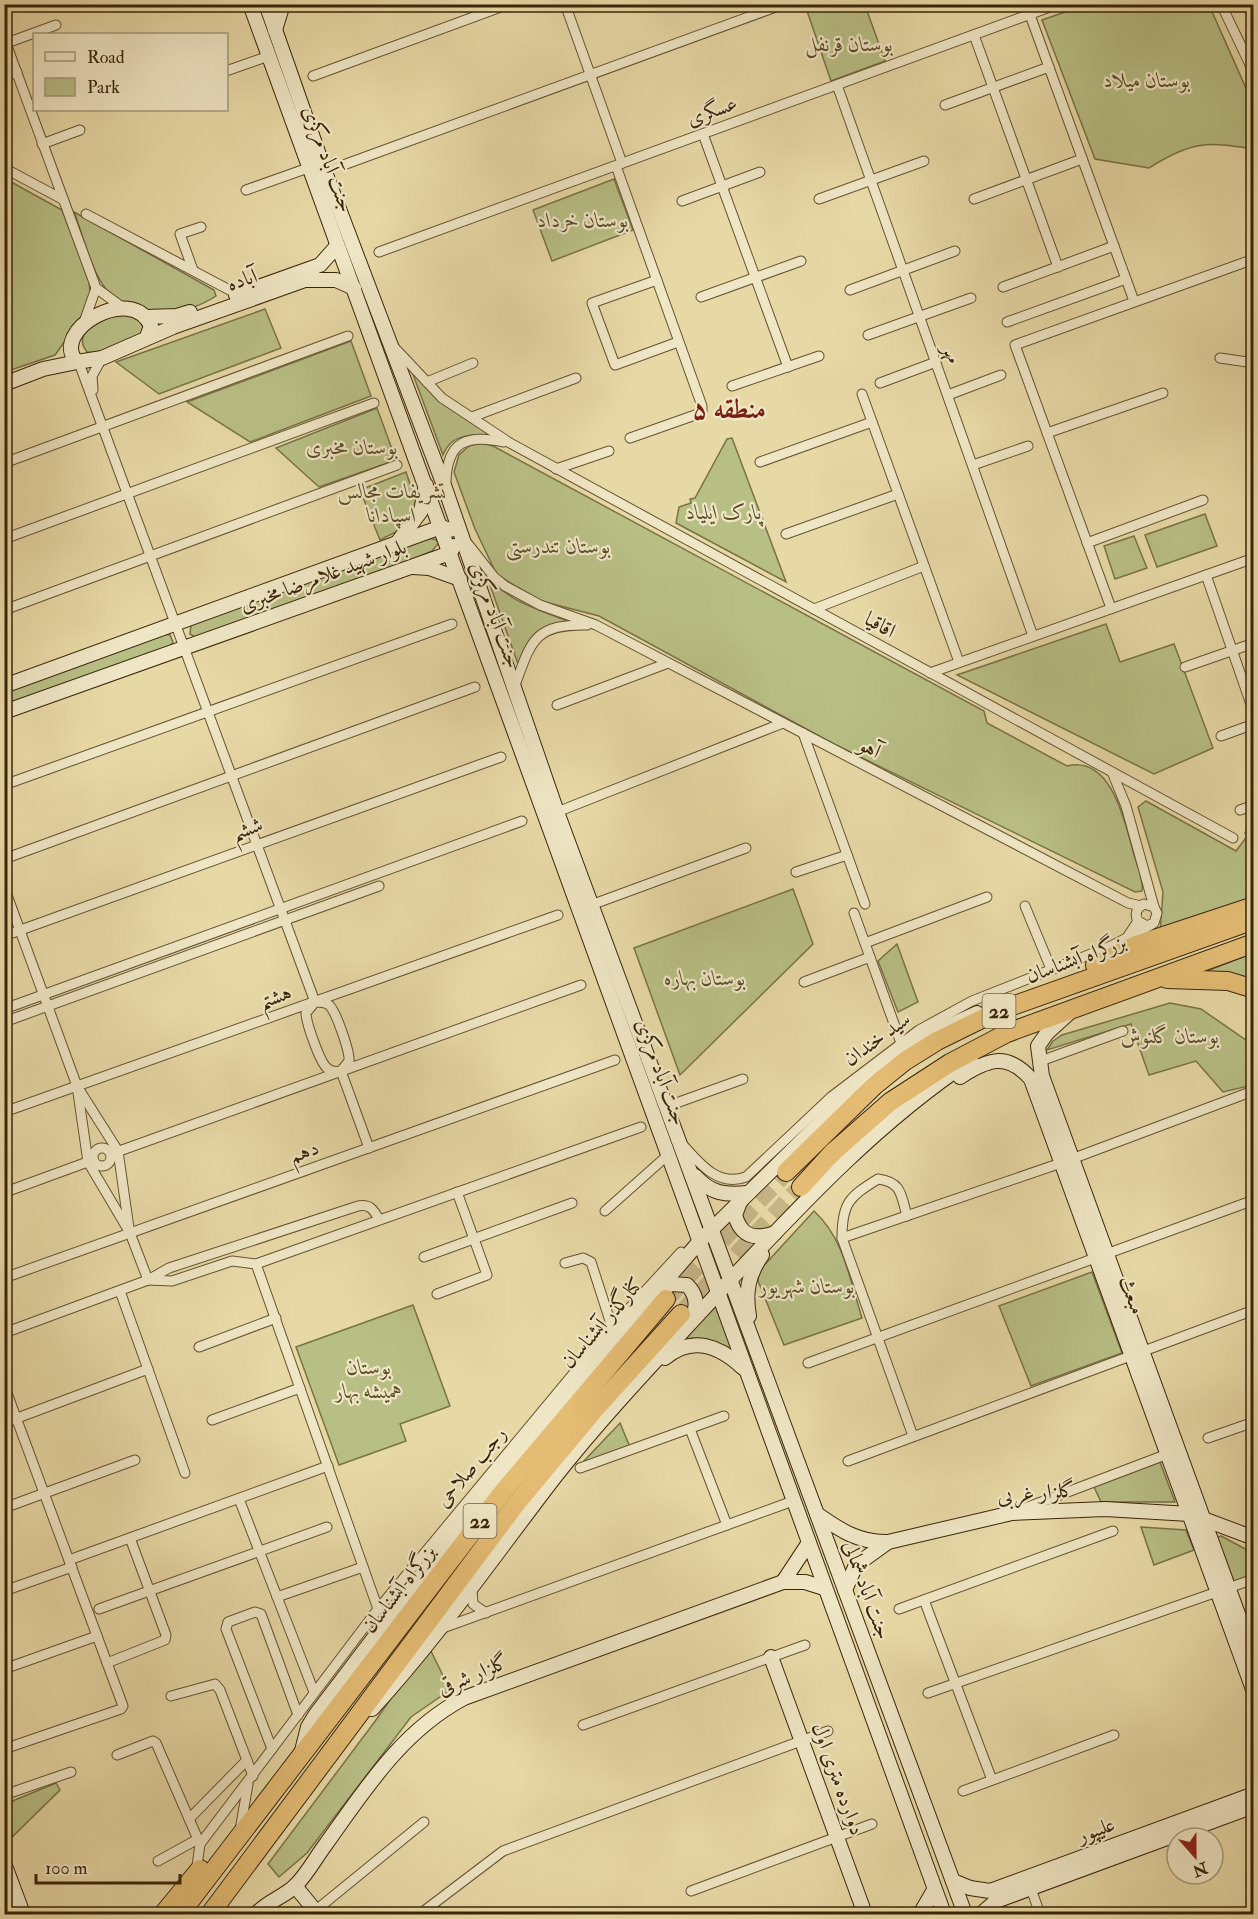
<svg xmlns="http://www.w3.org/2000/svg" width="1258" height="1919" font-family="'IM FELL Double Pica',Amiri,serif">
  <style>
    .green { fill: #b8bf85; stroke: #797247; stroke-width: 1.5 }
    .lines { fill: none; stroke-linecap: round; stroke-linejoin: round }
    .highway-tunnel { stroke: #c4b587; stroke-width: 18; stroke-dasharray: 18 9; stroke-linecap: butt }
    .street-casing { stroke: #655230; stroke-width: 11 }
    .secondary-casing { stroke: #3a2509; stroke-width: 16 }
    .highway-casing { stroke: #3a2509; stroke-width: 20 }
    .street { stroke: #efe6c5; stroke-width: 9 }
    .secondary { stroke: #efe6c5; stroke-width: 14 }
    .highway { stroke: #e4bc73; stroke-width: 18 }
    .labels { text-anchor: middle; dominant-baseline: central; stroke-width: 4.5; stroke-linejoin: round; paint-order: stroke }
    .shield { fill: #efe6c5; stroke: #705f41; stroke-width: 1.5 }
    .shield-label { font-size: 20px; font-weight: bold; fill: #3a2509 }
    .park-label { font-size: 21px; font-style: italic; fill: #5a4c28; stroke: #efe6c5 }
    .street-label { font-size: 21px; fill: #3a2509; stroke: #efe6c5 }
    .district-label { font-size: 27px; font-weight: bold; fill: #7a1f14; stroke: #efe6c5 }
  </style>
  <rect width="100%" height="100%" fill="#e7d9a6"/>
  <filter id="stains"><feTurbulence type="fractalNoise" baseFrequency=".00333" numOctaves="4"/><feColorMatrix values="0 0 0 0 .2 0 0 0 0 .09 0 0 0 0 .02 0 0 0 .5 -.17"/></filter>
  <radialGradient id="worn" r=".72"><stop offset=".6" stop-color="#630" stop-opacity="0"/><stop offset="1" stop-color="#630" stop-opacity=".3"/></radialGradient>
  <!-- green -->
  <g class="green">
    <polygon points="805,5 865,5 885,61 831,81"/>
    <path d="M 1085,5 L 1209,5 L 1253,104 L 1253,149 C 1206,141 1190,142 1149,168 L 1095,159 L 1042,20 Z"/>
    <polygon points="4,178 62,210 89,280 90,294 81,319 55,355 5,372"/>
    <polygon points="614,179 633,230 552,261 533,210"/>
    <path d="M 74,212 L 205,285 L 214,290 L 216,296 C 183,318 128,323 103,285 C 89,264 83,235 74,212 Z"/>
    <polygon points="265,309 281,348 159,394 116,362"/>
    <path d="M 120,311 L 146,320 L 141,337 L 98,353 L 87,352 C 70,331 105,318 120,311 Z"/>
    <polygon points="351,341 371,396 250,442 187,402"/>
    <path d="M 411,369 C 434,398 460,418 494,435 C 474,434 451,433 443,455 Z"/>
    <polygon points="377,408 396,460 319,487 276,448"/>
    <polygon points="732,438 786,582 676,523 679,507 691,503 690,499 695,498 727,439"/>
    <path d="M 481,443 L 493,446 L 984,711 L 987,723 L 1067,766 C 1112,755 1125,823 1134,855 C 1137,865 1144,881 1142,891 L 1135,892 L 832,743 L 599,616 L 541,601 L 497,575 L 475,529 L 454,472 L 459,455 L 469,446 Z"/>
    <polygon points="406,472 418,507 404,528 380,540 360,490"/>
    <polygon points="1205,514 1217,546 1157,567 1145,535"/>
    <polygon points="1134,536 1147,568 1115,579 1104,546"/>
    <polygon points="428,538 437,540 438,544 432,551 416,558 197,638 190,634 191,625"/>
    <path d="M 485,571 C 501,599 538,610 568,621 C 537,626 528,635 518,664 Z"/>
    <polygon points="1106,624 1120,662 1174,644 1213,748 1154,774 957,675"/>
    <polygon points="164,634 170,635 173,642 169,648 5,707 5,692"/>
    <polygon points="1146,801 1236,851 1248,835 1245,833 1249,825 1247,818 1253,816 1253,901 1160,934 1163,892 1138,807"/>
    <polygon points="793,889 813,944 680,1075 634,948"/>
    <polygon points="897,944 918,1002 898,1012 878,961"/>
    <polygon points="1253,953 1253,981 1202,973"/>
    <polygon points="1170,1003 1201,1009 1253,1045 1253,1085 1223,1092 1196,1061 1149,1075 1131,1024 1047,1050 1053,1041 1062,1035"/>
    <path d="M 814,1211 C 844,1238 850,1281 862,1318 L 784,1345 L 758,1281 L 759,1271 Z"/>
    <polygon points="1092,1272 1122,1353 1031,1386 999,1306"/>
    <polygon points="714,1303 734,1353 673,1348"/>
    <polygon points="413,1305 450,1406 400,1424 406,1441 339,1465 296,1347"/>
    <polygon points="620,1423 630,1447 585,1465 584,1461"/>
    <polygon points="1160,1462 1175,1502 1101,1502 1094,1487"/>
    <polygon points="1141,1527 1186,1530 1194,1550 1154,1565"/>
    <polygon points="1221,1536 1253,1553 1253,1574 1234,1582 1216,1537"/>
    <polygon points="428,1645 450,1690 411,1717 307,1853 279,1877 268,1864 376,1720"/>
    <polygon points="56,1783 60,1790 10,1839 5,1824 5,1804"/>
  </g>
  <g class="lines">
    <!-- highway-tunnel -->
    <g class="highway-tunnel">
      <polyline points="666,1299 786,1172"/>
      <polyline points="681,1314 801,1187"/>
    </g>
    <defs>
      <g id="street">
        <polyline points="565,4 622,163"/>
        <polyline points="1221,4 1254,73"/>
        <polyline points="1030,15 1134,301"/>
        <polyline points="974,35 1058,267"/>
        <polyline points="4,38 96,288 126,310"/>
        <polyline points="4,44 56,25"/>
        <polyline points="226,71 269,56"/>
        <polyline points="313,76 509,4"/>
        <polyline points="4,77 17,72"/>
        <polyline points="837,85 1033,636"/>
        <polyline points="945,105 1049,67"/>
        <polyline points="703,134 788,367"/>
        <polyline points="42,144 80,130"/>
        <polyline points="346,164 784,4"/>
        <polyline points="616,166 702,406 702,411 698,414 630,438"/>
        <polyline points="4,168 62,199"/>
        <polyline points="246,190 308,168"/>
        <polyline points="819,199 924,161"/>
        <polyline points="974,199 1082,159"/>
        <polyline points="682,201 760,172"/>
        <polyline points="86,214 237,294"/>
        <polyline points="379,252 1058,4"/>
        <polyline points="193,270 180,234 201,227"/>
        <polyline points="657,280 592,303 615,365 678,342"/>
        <polyline points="1003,287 1114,246"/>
        <polyline points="850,290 955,251"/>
        <polyline points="701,297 801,261"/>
        <polyline points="1007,322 1126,279"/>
        <polyline points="83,325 96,288"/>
        <polyline points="868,335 971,298"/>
        <polyline points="394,347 442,398 510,443 1233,838"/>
        <polyline points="1220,358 1254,363"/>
        <polyline points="79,363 315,1002"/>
        <polyline points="427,382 473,363"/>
        <polyline points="880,383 936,362"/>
        <polyline points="732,386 819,356"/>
        <polyline points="93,390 92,376 102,358"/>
        <polyline points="862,394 959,662"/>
        <polyline points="948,395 1001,375"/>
        <polyline points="472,417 576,378"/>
        <polyline points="1047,433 1163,393"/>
        <polyline points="760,462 872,422"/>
        <polyline points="4,463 348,336"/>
        <polyline points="973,465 1028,446"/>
        <polyline points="556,469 609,451"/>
        <path d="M 446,482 C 447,441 467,434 504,442"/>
        <polyline points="786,534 898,494"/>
        <polyline points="4,539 374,403"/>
        <polyline points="1087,543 1203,500"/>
        <polyline points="468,544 494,577 505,586 540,605 596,625 1128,903 1141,906"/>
        <polyline points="1206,575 1254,713"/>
        <polyline points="1111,608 1015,345 1254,259"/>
        <polyline points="814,609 924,566"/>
        <polyline points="4,610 397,465"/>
        <polyline points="1185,667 1254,643"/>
        <polyline points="930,673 1254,558"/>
        <path d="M 514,688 C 531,642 533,624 587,625"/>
        <polyline points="557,705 668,663"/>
        <polyline points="803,733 865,904"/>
        <polyline points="1221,736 1254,724"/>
        <polyline points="1112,772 1126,806 1154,907"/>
        <polyline points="4,785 452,624"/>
        <polyline points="1240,810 1254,805"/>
        <polyline points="557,812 783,723"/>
        <polyline points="4,859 475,687"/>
        <polyline points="796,872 847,855"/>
        <polyline points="4,887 77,1086 88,1162 130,1233 148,1280"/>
        <polyline points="591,905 746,848"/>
        <polyline points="1025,906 1051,969"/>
        <polyline points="854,913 901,1043"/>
        <polyline points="4,936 501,757"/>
        <path d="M 1128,936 L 1138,921 C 1134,914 1137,907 1144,904 L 1154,907 L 1157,913 L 1154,923 L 1147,926 L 1138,921"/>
        <polyline points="865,943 987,897"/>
        <polyline points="804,982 870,957"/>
        <path d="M 315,1002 C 320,1002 325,1002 329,1005 C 336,1011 350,1052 349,1061 L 341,1071 C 336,1072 331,1072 327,1068 C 320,1062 306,1023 306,1013 Z"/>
        <polyline points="4,1009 522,821"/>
        <polyline points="4,1022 379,886"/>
        <polyline points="1038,1062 1123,1031"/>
        <polyline points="341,1071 369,1148"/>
        <polyline points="80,1091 118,1151 129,1228"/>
        <polyline points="668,1106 743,1079"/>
        <polyline points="4,1112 558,915"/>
        <path d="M 683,1145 C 700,1164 718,1187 746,1177 L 831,1097 L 919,1030 L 972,1001 L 1111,946 L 1151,925"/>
        <circle cx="102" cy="1157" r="9"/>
        <polyline points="111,1154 581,985"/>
        <polyline points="11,1190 93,1160"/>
        <polyline points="605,1211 669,1154"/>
        <path d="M 907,1216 C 901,1195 902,1182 878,1179 C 849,1197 842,1203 842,1238 L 913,1436"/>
        <polyline points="842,1238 1061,1163 1253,1091"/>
        <polyline points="424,1257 572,1203"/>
        <polyline points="565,1263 583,1258 591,1262 612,1327"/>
        <polyline points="256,1264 378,1609"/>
        <polyline points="4,1278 615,1060"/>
        <polyline points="148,1280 172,1281 232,1261 256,1264 641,1127"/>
        <polyline points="120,1291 185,1473"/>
        <polyline points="437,1294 487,1275 457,1192"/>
        <path d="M 4,1333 L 148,1280 L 169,1268 L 358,1206 C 370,1204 373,1209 379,1219"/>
        <polyline points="199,1347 276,1318"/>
        <polyline points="808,1363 1254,1200"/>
        <polyline points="4,1385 123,1706 121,1709 4,1749"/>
        <polyline points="212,1420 300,1388"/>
        <polyline points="4,1423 148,1369"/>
        <polyline points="690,1429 727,1525"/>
        <polyline points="1208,1438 1254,1422"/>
        <polyline points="848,1461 1254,1310"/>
        <polyline points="580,1468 724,1416"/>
        <polyline points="239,1499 314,1692"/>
        <polyline points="4,1508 135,1460"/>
        <polyline points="1020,1510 1173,1452"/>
        <polyline points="69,1560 328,1466"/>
        <polyline points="472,1589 473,1604 486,1613"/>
        <polyline points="4,1591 72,1567"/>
        <polyline points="277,1597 363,1567"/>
        <polyline points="924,1600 992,1780"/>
        <polyline points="99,1609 327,1527"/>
        <polyline points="899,1609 1113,1531"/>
        <polyline points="440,1629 793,1501"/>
        <polyline points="107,1663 165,1640 166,1635 130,1538"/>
        <polyline points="4,1669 97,1636"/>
        <polyline points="928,1693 1254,1579"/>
        <polyline points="171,1696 215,1684 220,1690 253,1776"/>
        <polyline points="583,1725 805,1645"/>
        <polyline points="272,1749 226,1629 228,1622 255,1612 261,1614 298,1715"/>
        <polyline points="117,1755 153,1741 156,1743 200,1844"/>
        <polyline points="963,1791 1114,1735"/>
        <polyline points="4,1795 71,1772"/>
        <polyline points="189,1819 247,1760"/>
        <polyline points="240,1830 248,1784"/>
        <polyline points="158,1861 198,1839"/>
        <polyline points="196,1873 200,1844 378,1609 612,1327 681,1252"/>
        <polyline points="1029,1883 1040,1914"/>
        <polyline points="691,1891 872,1824"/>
        <polyline points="315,1911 424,1822"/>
        <polyline points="420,1914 503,1851 828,1731"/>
      </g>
      <g id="secondary">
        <polyline points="250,4 944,1914"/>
        <polyline points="266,4 325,172 445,488 557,812 965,1914"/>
        <polyline points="275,30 283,4"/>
        <polyline points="236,295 320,265 337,246"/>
        <polyline points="145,317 177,316 190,312"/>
        <path d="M 147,337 L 151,326 C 132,282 48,331 77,362 L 102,358 L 173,327 L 305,280 L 336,280 L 354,288"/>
        <polyline points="4,384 43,369 77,362"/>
        <polyline points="397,543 421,511 426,485"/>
        <polyline points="413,567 429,568 460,579"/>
        <polyline points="4,686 441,527 450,530"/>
        <polyline points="4,712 450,553 454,546"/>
        <polyline points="1070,1012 1047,1033 1038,1046 1042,1076 1254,1658"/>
        <path d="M 960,1077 C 988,1059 1007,1052 1031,1079 L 1254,1692"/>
        <path d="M 695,1176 C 711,1194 725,1195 747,1193"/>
        <path d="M 740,1202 L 735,1215 C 741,1237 755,1240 775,1233"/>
        <path d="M 661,1290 L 671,1284 L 687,1285 C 697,1295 698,1306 692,1318"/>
        <path d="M 749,1316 C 745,1292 748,1275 762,1255"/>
        <path d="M 665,1358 C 692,1335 720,1346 743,1368"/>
        <path d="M 817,1514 C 840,1530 859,1543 888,1542 L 1012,1513 L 1105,1509 L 1190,1514 L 1254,1538"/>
        <polyline points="783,1582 808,1544"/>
        <polyline points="845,1590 856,1565 888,1542"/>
        <polyline points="771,1657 865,1914"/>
        <path d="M 372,1709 C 438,1637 494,1556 554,1478 C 605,1413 663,1353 719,1292 C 798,1208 875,1124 971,1060"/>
        <polyline points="302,1751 308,1727 316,1714 497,1476 700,1241 847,1096 927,1036 977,1013"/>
        <polyline points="4,1863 23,1914"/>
        <polyline points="953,1881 970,1888 990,1891 1254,1794"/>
        <polyline points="295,1886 318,1914"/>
        <path d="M 256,1914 C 269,1900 286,1896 296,1885 C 308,1873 316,1857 326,1844 C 366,1788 402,1731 464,1698 L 783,1582 L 805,1582 L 824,1588"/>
        <polyline points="920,1914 934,1890"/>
        <polyline points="981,1914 996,1901 1254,1806"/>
      </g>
      <g id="highway">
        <polyline points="1095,965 1136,945 1254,906"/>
        <polyline points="1167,979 1228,981 1254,989"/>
        <polyline points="786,1172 874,1086 905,1061 937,1041 998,1011 1254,920"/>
        <polyline points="801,1187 832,1153 890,1102 950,1063 1007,1033 1254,943"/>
        <polyline points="163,1914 200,1869"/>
        <polyline points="180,1914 502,1493 666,1299"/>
        <polyline points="210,1914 516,1504 596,1408 681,1314"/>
      </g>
    </defs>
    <!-- street casing -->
    <use href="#street" class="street-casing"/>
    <!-- secondary casing -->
    <use href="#secondary" class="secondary-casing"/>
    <!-- highway casing -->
    <use href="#highway" class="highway-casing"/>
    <!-- street -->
    <use href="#street" class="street"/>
    <!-- secondary -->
    <use href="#secondary" class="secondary"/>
    <!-- highway -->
    <use href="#highway" class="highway"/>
  </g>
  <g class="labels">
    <!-- shield labels -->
    <g class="shield">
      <rect x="982.5" y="994" width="33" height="34" rx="4.5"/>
      <rect x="463.5" y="1504" width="33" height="34" rx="4.5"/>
    </g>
    <g class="shield-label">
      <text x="999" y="1011">22</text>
      <text x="480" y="1521">22</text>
    </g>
    <!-- park labels -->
    <g class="park-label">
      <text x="849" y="44">بوستان قرنفل</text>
      <text x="1147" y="80">بوستان میلاد</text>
      <text x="583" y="220">بوستان خرداد</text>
      <text x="352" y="447">بوستان مخبری</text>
      <text x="392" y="491">تشریفات مجالس<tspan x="392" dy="24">اسپادانا</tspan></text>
      <text x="724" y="512">پارک ایلیاد</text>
      <text x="558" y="546">بوستان تندرستی</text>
      <text x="705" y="978">بوستان بهاره</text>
      <text x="1170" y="1036">بوستان گلنوش</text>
      <text x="807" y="1286">بوستان شهریور</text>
      <text x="369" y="1367">بوستان<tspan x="369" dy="24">همیشه بهار</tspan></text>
    </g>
    <!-- street labels -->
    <g class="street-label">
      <text transform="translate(712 111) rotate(-20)">عسگری</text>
      <text transform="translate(328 159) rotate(70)">جنت آباد مرکزی</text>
      <text transform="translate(242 280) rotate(-19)">آباده</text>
      <text transform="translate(952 354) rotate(70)">مهر</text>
      <text transform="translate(323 576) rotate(-20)">بلوار شهید غلامرضا مخبری</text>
      <text transform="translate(495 615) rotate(70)">جنت آباد مرکزی</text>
      <text transform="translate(880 625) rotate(29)">اقاقیا</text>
      <text transform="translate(870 748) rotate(28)">آهو</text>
      <text transform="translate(247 829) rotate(-20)">ششم</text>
      <text transform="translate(1076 959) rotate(-20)">بزرگراه آبشناسان</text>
      <text transform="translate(275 997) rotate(-20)">هشتم</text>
      <text transform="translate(877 1039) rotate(-36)">سید خندان</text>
      <text transform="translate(661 1072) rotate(70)">جنت آباد مرکزی</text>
      <text transform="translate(304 1152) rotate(-20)">دهم</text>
      <text transform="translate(1132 1295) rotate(70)">مبعث</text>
      <text transform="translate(602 1323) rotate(-49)">کنارگذر آبشناسان</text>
      <text transform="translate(471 1467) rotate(-50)">رجب صلاحی</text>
      <text transform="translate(1036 1493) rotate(-5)">گلزار غربی</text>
      <text transform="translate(399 1589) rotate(-52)">بزرگراه آبشناسان</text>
      <text transform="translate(867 1590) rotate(70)">جنت آباد شمالی</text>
      <text transform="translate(473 1675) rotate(-23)">گلزار شرقی</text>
      <text transform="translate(838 1779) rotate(70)">دوارده متری اول</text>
      <text transform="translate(1096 1830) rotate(-20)">علیپور</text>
    </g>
    <!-- district labels -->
    <g class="district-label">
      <text x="729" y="409">منطقه ۵</text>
    </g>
  </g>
  <!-- margin -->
  <rect width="1258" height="1919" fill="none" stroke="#e7d9a6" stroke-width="24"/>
  <rect x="6" y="6" width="1246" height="1907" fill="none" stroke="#3a2509" stroke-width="3"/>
  <rect x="12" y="12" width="1234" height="1895" fill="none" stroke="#3a2509" stroke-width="1.5"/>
  <!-- legend -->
  <rect x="33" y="33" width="195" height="78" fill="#efe6c5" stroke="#a7997a" stroke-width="1.5"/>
  <rect x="45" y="52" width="30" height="9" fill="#efe6c5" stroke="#a7997a" stroke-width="1.5"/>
  <text x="87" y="63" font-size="18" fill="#3a2509">Road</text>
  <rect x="45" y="78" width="30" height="18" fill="#b8bf85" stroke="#a7997a" stroke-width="1.5"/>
  <text x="87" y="93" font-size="18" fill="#3a2509">Park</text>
  <!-- north arrow -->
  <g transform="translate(1195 1856) rotate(159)"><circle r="28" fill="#efe6c5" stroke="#a7997a" stroke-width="1.5"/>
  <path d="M0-4.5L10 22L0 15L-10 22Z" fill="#8f2418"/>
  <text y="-9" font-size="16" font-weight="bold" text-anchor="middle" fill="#3a2509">N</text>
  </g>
  <!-- scale -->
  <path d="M36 1874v9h144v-9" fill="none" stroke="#3a2509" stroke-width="3"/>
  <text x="45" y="1874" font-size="18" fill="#3a2509" stroke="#efe6c5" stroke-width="4.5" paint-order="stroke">100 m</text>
  <rect width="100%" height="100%" filter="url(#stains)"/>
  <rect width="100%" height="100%" fill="url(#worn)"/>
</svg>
